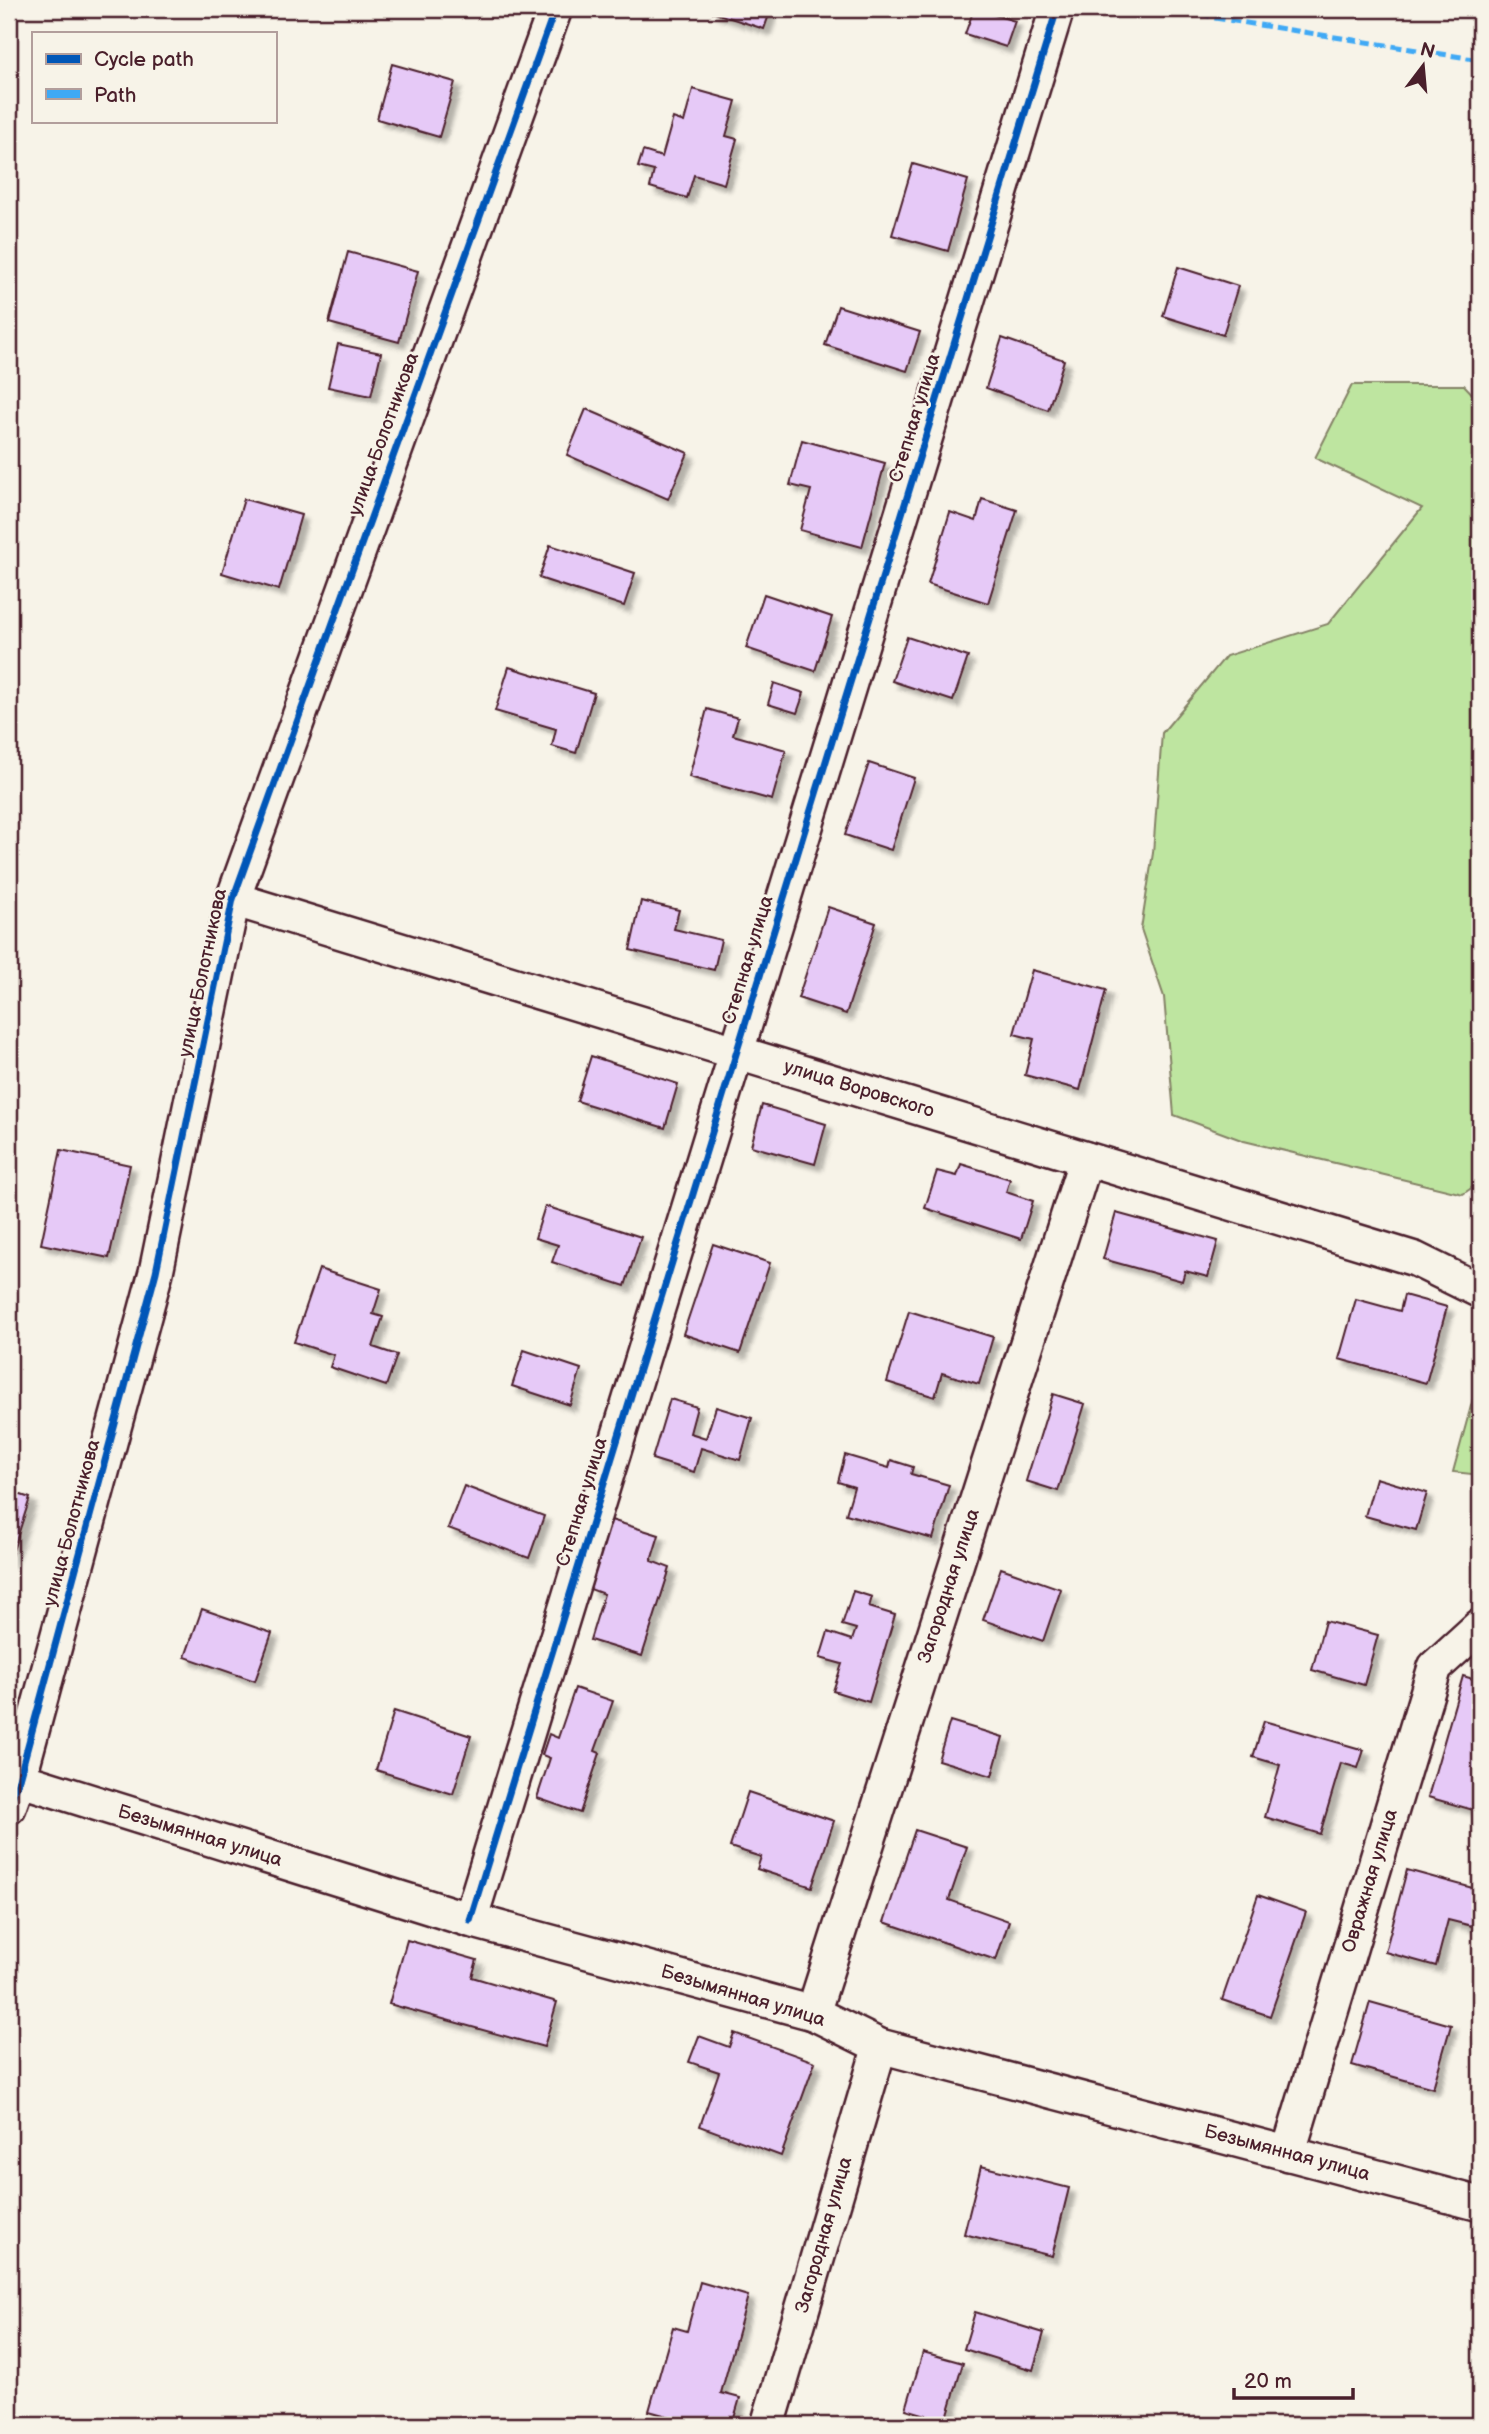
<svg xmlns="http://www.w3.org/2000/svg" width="1489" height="2434" font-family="'Balsamiq Sans',sans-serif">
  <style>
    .green { fill: #bee5a0; stroke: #848266; stroke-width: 2 }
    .building { fill: #e6c9f7; stroke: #4a1f2b; stroke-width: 2; filter: url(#shadow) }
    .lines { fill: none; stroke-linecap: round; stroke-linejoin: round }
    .street-casing { stroke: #4a1f2b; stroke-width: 38 }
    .street { stroke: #f7f3e8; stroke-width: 33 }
    .quiet { stroke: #3fa9f5; stroke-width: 5; stroke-dasharray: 10 5; stroke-linecap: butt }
    .cycleway-casing { stroke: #f7f3e8; stroke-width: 11 }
    .cycleway { stroke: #0057b8; stroke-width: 7 }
    .labels { text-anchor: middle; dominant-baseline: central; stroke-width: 5; stroke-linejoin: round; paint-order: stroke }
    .street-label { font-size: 19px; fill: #4a1f2b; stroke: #f7f3e8 }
  </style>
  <defs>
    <filter id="shadow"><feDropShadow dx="6" dy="6" stdDeviation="2" flood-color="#0004"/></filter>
  </defs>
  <rect width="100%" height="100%" fill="#f7f3e8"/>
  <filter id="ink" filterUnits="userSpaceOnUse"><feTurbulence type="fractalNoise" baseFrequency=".0143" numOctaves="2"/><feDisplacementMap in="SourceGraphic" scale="14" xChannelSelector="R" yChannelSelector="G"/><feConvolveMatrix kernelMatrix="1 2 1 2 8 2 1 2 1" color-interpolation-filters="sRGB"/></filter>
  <g filter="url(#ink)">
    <!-- green -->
    <g class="green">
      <polygon points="1352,385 1464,385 1480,402 1480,1182 1463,1194 1244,1141 1174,1115 1164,997 1141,929 1153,853 1162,733 1226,656 1328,624 1422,508 1315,458"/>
      <polygon points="1480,1373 1480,1475 1453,1472"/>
    </g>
    <!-- building -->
    <g class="building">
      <polygon points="713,9 771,9 764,29 712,12"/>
      <polygon points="974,9 1015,21 1006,47 965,34"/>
      <polygon points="392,64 455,82 439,137 377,119"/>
      <polygon points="693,89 736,101 726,136 737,139 724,184 694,175 687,198 650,187 654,171 638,167 643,151 662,157 673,118 684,122"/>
      <polygon points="913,164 968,180 948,251 892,235"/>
      <polygon points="348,252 418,271 399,342 329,323"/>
      <polygon points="1178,267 1238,286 1223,335 1163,316"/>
      <polygon points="838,306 920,332 907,371 825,345"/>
      <polygon points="1002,338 1064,360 1048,410 986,388"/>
      <polygon points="338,344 381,353 371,396 328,387"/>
      <polygon points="586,409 688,453 668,499 567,455"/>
      <polygon points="802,440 885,463 862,547 800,530 811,490 790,485"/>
      <polygon points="244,499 301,515 279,590 222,573"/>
      <polygon points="982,499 1017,510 988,603 928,584 950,512 976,521"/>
      <polygon points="550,545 635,573 624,606 539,578"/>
      <polygon points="764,594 832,617 815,671 746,648"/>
      <polygon points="907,637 968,657 953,701 892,681"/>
      <polygon points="509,667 594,693 576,753 552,746 556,729 495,711"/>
      <polygon points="774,683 804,693 797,713 768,704"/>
      <polygon points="707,709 738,718 733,735 786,750 772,800 689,777"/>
      <polygon points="869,763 914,778 891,850 845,835"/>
      <polygon points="641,901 679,910 674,929 721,940 714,970 630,950"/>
      <polygon points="828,907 876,923 846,1014 798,998"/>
      <polygon points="1032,970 1106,990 1080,1090 1025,1075 1034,1039 1014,1034"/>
      <polygon points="591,1056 678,1084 665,1128 577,1101"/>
      <polygon points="762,1105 826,1124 815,1164 751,1146"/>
      <polygon points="61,1150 130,1165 109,1258 41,1244"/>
      <polygon points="961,1164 1010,1179 1006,1192 1033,1201 1021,1239 925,1208 937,1171 957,1176"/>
      <polygon points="545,1206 641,1237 625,1286 552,1262 558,1245 535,1238"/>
      <polygon points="1116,1213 1218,1241 1208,1277 1185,1271 1182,1281 1103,1259"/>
      <polygon points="713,1244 770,1263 740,1353 683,1334"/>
      <polygon points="319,1269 381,1289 373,1314 383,1317 373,1347 397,1355 386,1386 330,1367 334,1355 294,1342"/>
      <polygon points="1404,1295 1447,1307 1426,1383 1339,1359 1356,1299 1400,1311"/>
      <polygon points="909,1311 993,1337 979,1384 942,1373 935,1397 887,1382"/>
      <polygon points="524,1350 581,1369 570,1405 512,1386"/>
      <polygon points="1053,1394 1085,1404 1058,1491 1026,1481"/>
      <polygon points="670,1399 697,1407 690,1433 706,1438 716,1407 752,1418 740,1460 701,1448 694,1472 652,1459"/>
      <polygon points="845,1455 889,1468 891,1460 913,1467 911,1474 949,1485 933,1539 846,1514 854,1487 838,1482"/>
      <polygon points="1376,1478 1427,1493 1416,1530 1365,1516"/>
      <polygon points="464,1486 544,1516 529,1558 448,1528"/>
      <polygon points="9,1491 30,1498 9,1563"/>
      <polygon points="611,1520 659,1535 651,1561 670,1568 642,1656 590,1640 604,1594 590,1589"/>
      <polygon points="1001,1568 1061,1589 1043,1641 983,1620"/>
      <polygon points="853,1591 872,1597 869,1607 895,1615 869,1702 833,1691 842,1664 820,1658 828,1632 852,1640 856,1629 842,1625"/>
      <polygon points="202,1609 272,1633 255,1681 185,1657"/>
      <polygon points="1325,1621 1378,1635 1364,1685 1312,1670"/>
      <polygon points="1463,1676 1480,1681 1480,1812 1428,1797"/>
      <polygon points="575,1688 613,1701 595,1751 600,1753 580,1813 537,1798 550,1758 542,1755 549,1734 558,1738"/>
      <polygon points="394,1711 471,1736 453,1794 376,1770"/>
      <polygon points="950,1721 1003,1737 992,1776 938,1760"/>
      <polygon points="1264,1721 1364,1750 1358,1768 1341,1763 1320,1834 1265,1817 1280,1765 1253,1757"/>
      <polygon points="748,1792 834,1821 812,1887 757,1869 761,1857 730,1847"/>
      <polygon points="915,1830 967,1847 949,1900 1009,1921 996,1960 884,1922"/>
      <polygon points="1407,1870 1480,1890 1480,1928 1448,1920 1436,1966 1385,1952"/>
      <polygon points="1258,1895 1306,1912 1270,2016 1222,2000"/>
      <polygon points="407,1940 477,1960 472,1977 557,2002 544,2047 389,2004"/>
      <polygon points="1370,2002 1451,2025 1433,2088 1352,2065"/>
      <polygon points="734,2033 815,2062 781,2156 700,2126 719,2072 689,2062 699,2036 729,2047"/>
      <polygon points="981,2166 1069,2188 1052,2256 964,2234"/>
      <polygon points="700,2282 748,2296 721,2393 740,2398 732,2425 700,2425 649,2411 673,2327 687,2331"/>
      <polygon points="975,2312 1044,2333 1033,2370 964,2349"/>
      <polygon points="923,2352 963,2363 946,2421 906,2409"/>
    </g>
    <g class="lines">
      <defs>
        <g id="street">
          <polyline points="233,899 1415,1259 1480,1291"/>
          <polyline points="9,1776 470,1920 813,2013 880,2046 1480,2204"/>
          <polyline points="9,1807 19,1779 156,1272 233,899 555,9"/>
          <polyline points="470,1920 1057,9"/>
          <polyline points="813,2013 1086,1159"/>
          <polyline points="1288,2154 1435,1667 1480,1626"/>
          <polyline points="768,2425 880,2046"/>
        </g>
      </defs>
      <!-- street casing -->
      <use href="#street" class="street-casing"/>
      <!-- street -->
      <use href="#street" class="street"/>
      <!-- quiet -->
      <polyline class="quiet" points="1186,9 1215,18 1480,60"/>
      <defs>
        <g id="cycleway">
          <polyline points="9,1807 19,1779 156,1272 233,899 555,9"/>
          <polyline points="470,1920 1057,9"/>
        </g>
      </defs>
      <!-- cycleway casing -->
      <use href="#cycleway" class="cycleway-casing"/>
      <!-- cycleway -->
      <use href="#cycleway" class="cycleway"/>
    </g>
  </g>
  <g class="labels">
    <!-- street labels -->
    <g class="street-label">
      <text transform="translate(915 418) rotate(-73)">Степная улица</text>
      <text transform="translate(384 434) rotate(-70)">улица Болотникова</text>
      <text transform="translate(748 960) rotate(-73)">Степная улица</text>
      <text transform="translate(203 973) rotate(-78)">улица Болотникова</text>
      <text transform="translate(859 1089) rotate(17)">улица Воровского</text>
      <text transform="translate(582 1502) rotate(-73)">Степная улица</text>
      <text transform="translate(72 1523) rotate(-75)">улица Болотникова</text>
      <text transform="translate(949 1586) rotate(-72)">Загородная улица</text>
      <text transform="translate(200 1836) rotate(17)">Безымянная улица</text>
      <text transform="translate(1370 1881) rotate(-73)">Овражная улица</text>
      <text transform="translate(743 1996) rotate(17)">Безымянная улица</text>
      <text transform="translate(1287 2153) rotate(15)">Безымянная улица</text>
      <text transform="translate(824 2235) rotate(-74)">Загородная улица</text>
    </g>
  </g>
  <!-- margin -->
  <rect width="1489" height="2434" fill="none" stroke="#f7f3e8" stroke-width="35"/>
  <rect x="18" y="18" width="1454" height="2399" fill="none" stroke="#4a1f2b" stroke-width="2.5" filter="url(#ink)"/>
  <!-- legend -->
  <rect x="32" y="32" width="245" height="91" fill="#f7f3e8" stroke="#b29e9c" stroke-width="2"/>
  <rect x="46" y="54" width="35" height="10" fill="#0057b8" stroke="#b29e9c" stroke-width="2"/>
  <text x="94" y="66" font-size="21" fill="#4a1f2b">Cycle path</text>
  <rect x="46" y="89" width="35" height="10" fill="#3fa9f5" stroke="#b29e9c" stroke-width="2"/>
  <text x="94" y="102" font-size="21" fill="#4a1f2b">Path</text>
  <!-- north arrow -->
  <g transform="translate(1423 66) rotate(16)" stroke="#f7f3e8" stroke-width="5" paint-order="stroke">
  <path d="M0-5L12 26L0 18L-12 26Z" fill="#4a1f2b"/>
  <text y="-10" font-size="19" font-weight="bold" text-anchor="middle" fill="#4a1f2b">N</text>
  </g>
  <!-- scale -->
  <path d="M1234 2388v10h119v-10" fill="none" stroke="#4a1f2b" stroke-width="3.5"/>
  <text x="1244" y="2388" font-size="21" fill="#4a1f2b" stroke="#f7f3e8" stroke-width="5" paint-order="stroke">20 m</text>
</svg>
